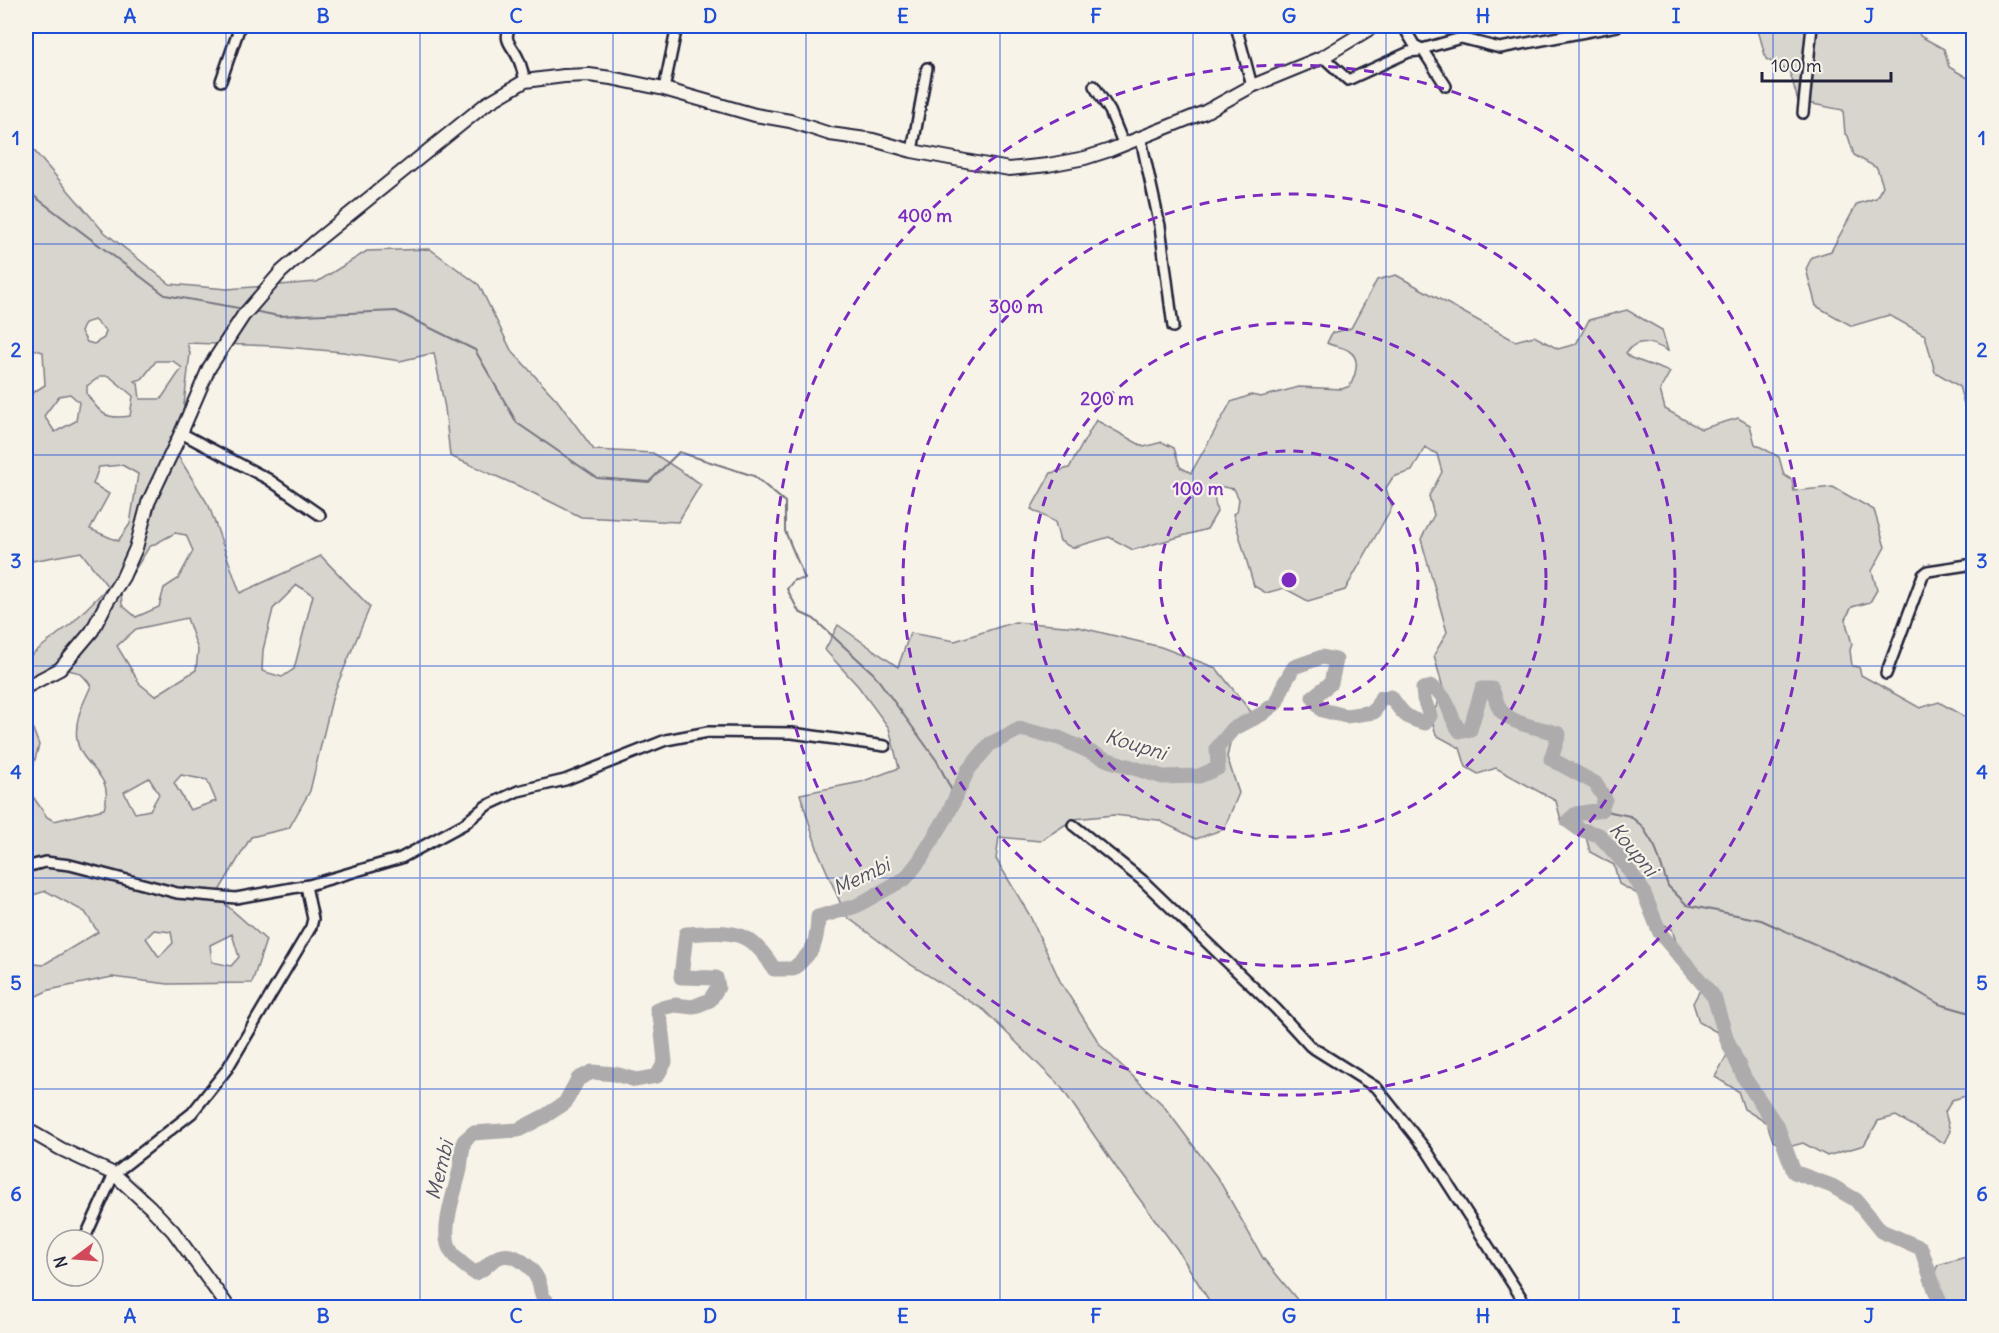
<svg xmlns="http://www.w3.org/2000/svg" width="1999" height="1333" font-family="Delius,sans-serif">
  <style>
    .green { fill: #d8d5cf; stroke: #7d7c85; stroke-width: 1.5; fill-rule: evenodd }
    .lines { fill: none; stroke-linecap: round; stroke-linejoin: round }
    .stream { stroke: #76747f; stroke-width: 2 }
    .river { stroke: #aeabad; stroke-width: 15 }
    .minor-casing { stroke: #22223b; stroke-width: 14 }
    .tertiary-casing { stroke: #22223b; stroke-width: 16 }
    .minor { stroke: #f7f3e8; stroke-width: 9 }
    .tertiary { stroke: #f7f3e8; stroke-width: 12 }
    .grid { fill: none; stroke: #1d4ed8; stroke-width: 1.5; stroke-opacity: 0.55 }
    .ring { fill: none; stroke: #7b2cbf; stroke-width: 3; stroke-dasharray: 10 8 }
    .labels { text-anchor: middle; dominant-baseline: central; stroke-width: 4.5; stroke-linejoin: round; paint-order: stroke }
    .water-label { font-size: 20px; font-style: italic; fill: #535263; stroke: #f7f3e8 }
    .centre { fill: #7b2cbf; stroke: #f7f3e8; stroke-width: 3 }
    .ring-label { font-size: 18px; text-anchor: middle; font-weight: bold; fill: #7b2cbf; stroke: #f7f3e8; stroke-width: 4.5; stroke-linejoin: round; paint-order: stroke }
    .neatline { fill: none; stroke: #1d4ed8; stroke-width: 2 }
    .grid-label { font-size: 20px; text-anchor: middle; font-weight: bold; fill: #1d4ed8 }
  </style>
  <rect width="100%" height="100%" fill="#f7f3e8"/>
  <filter id="ink" filterUnits="userSpaceOnUse"><feTurbulence type="fractalNoise" baseFrequency=".0167" numOctaves="2"/><feDisplacementMap in="SourceGraphic" scale="12" xChannelSelector="R" yChannelSelector="G"/><feConvolveMatrix kernelMatrix="1 2 1 2 8 2 1 2 1" color-interpolation-filters="sRGB"/></filter>
  <g filter="url(#ink)">
    <!-- green -->
    <g class="green">
      <polygon points="1757,26 1917,26 1920,36 1944,49 1949,67 1973,81 1973,436 1959,386 1935,372 1925,335 1889,315 1852,326 1816,306 1806,269 1812,257 1831,251 1857,204 1876,198 1883,186 1877,168 1854,155 1848,136 1845,134 1843,110 1798,101 1790,72 1766,59"/>
      <path d="M 26,146 L 30,146 L 103,231 L 170,284 L 227,289 L 317,282 L 367,251 L 430,249 L 479,285 L 511,350 L 557,400 L 594,450 L 653,453 L 701,484 L 678,522 L 581,517 L 523,488 L 450,456 L 445,408 L 434,353 L 400,361 L 343,352 L 275,346 L 187,343 L 190,353 L 178,456 L 209,506 L 240,593 L 321,556 L 370,607 L 333,695 L 310,791 L 289,828 L 251,837 L 216,896 L 266,940 L 252,983 L 168,984 L 112,977 L 49,990 L 26,1001 L 26,963 L 43,965 L 98,932 L 85,912 L 46,891 L 26,897 L 26,659 L 72,623 L 108,587 L 81,552 L 26,562 L 26,397 L 45,385 L 43,352 L 26,347 ZM 94,320 L 106,331 L 104,338 L 94,344 L 87,342 L 81,332 L 85,323 ZM 156,361 L 173,361 L 182,368 L 161,399 L 140,399 L 138,383 L 135,381 L 142,379 ZM 101,376 L 109,376 L 133,396 L 130,416 C 106,420 100,414 87,394 L 87,386 ZM 70,394 L 79,402 L 76,421 L 55,432 L 44,416 L 59,396 ZM 122,465 L 138,474 L 130,524 L 118,541 L 90,529 L 109,494 L 93,484 L 99,467 ZM 175,533 L 186,535 L 193,551 L 178,579 L 164,588 L 159,607 L 136,617 L 122,605 L 121,592 L 149,547 ZM 297,585 L 313,595 L 294,669 L 282,677 L 262,671 L 263,650 L 273,609 ZM 187,618 L 198,650 L 196,670 L 155,696 L 140,684 L 117,646 L 136,629 ZM 60,669 C 78,671 81,671 91,686 C 83,704 74,720 77,740 C 81,768 116,773 104,809 L 54,821 L 47,817 L 27,788 L 39,745 L 27,714 L 28,697 L 38,682 ZM 181,775 L 207,780 L 216,801 L 190,810 L 174,783 ZM 149,778 L 159,794 L 150,810 L 135,813 L 124,792 ZM 154,930 L 171,932 L 173,943 L 159,957 L 146,938 ZM 232,934 L 239,957 L 231,966 L 212,962 L 210,945 Z"/>
      <path d="M 1396,275 L 1515,341 L 1534,336 L 1558,349 L 1576,344 L 1589,320 L 1627,310 L 1662,330 L 1668,351 C 1654,343 1637,336 1626,353 L 1631,358 L 1670,372 L 1660,390 L 1665,409 L 1701,429 L 1738,418 L 1750,425 L 1755,444 L 1779,457 L 1784,475 L 1792,480 L 1794,491 L 1833,487 L 1874,510 L 1885,547 L 1872,571 L 1877,590 L 1870,602 L 1852,607 L 1845,619 L 1852,644 L 1850,650 L 1852,666 L 1859,667 L 1861,675 L 1920,708 L 1939,702 L 1973,722 L 1973,1094 L 1952,1100 L 1945,1112 L 1950,1131 L 1944,1143 L 1896,1116 L 1878,1121 L 1864,1145 L 1827,1156 L 1803,1143 L 1785,1148 L 1773,1141 L 1767,1123 L 1744,1109 L 1738,1091 L 1715,1077 L 1728,1053 L 1722,1035 L 1699,1022 L 1693,1003 L 1706,979 L 1683,966 L 1672,929 L 1648,916 L 1643,897 L 1619,884 L 1614,865 L 1590,852 L 1585,833 L 1561,820 L 1556,801 L 1496,768 L 1478,774 L 1466,767 L 1460,748 L 1436,735 L 1431,716 L 1444,692 L 1434,655 L 1447,632 L 1421,539 L 1434,515 L 1429,496 L 1442,472 L 1437,454 L 1425,447 L 1412,471 L 1393,477 L 1386,488 L 1392,507 L 1345,590 L 1308,601 L 1284,588 L 1266,593 L 1254,586 L 1233,514 L 1237,512 L 1239,499 L 1234,489 L 1218,486 L 1214,496 L 1217,512 L 1207,529 L 1133,550 L 1109,537 L 1072,548 L 1060,541 L 1055,522 L 1031,509 L 1051,473 L 1069,468 L 1096,420 L 1144,447 L 1162,442 L 1174,448 L 1180,467 L 1191,473 L 1231,402 L 1251,395 L 1261,397 L 1299,387 L 1342,389 L 1350,386 C 1355,376 1362,359 1349,351 C 1343,346 1334,347 1327,343 L 1332,333 L 1351,328 L 1377,280 Z"/>
      <polygon points="1015,622 1078,627 1161,647 1216,668 1255,717 1234,725 1227,757 1239,793 1224,829 1196,839 1158,820 1114,815 1074,819 1040,841 999,837 996,859 1029,914 1061,983 1101,1046 1163,1105 1219,1180 1263,1258 1303,1307 1213,1307 1177,1249 1120,1173 1061,1087 984,1010 908,963 846,916 818,851 800,794 861,782 899,768 889,728 858,686 825,650 838,625 898,667 910,633 955,641"/>
      <polygon points="1973,1255 1973,1307 1940,1307 1932,1277 1938,1265"/>
    </g>
    <g class="lines">
      <!-- stream -->
      <g class="stream">
        <polyline points="26,190 165,295 244,309"/>
        <polyline points="253,311 279,316 396,311 475,350 517,423 597,478 649,482 679,452 754,476 785,502 785,531 805,579 794,580 787,589 799,612 814,619 874,674 937,761 955,797"/>
        <polyline points="1601,810 1630,816 1642,826 1655,847 1668,886 1687,905 1761,920 1908,986 1939,1004 1974,1014"/>
      </g>
      <!-- river -->
      <path class="river" d="M 553,1308 C 550,1304 546,1301 543,1297 C 540,1293 541,1285 538,1280 C 532,1267 516,1253 502,1256 C 490,1258 487,1270 475,1273 C 466,1267 453,1258 449,1247 C 441,1227 456,1189 460,1169 C 461,1160 462,1150 464,1141 L 473,1133 L 518,1130 L 545,1116 L 565,1103 L 578,1079 L 592,1072 L 615,1074 L 636,1080 L 657,1076 L 665,1062 L 661,1023 L 657,1009 L 675,1005 L 693,1007 L 710,1000 L 718,987 L 716,978 L 681,977 L 686,934 C 730,931 750,928 774,969 L 793,969 C 814,951 817,945 818,917 L 856,906 L 906,878 L 920,860 L 947,816 L 968,770 L 990,744 L 1020,729 L 1059,738 L 1108,760 L 1163,777 L 1199,776 L 1218,768 L 1217,748 L 1233,729 L 1262,714 L 1276,703 L 1285,682 L 1294,667 L 1322,657 L 1336,660 L 1331,683 L 1313,697 L 1322,710 L 1346,716 L 1374,712 L 1381,698 L 1391,697 C 1402,713 1406,719 1425,723 L 1430,716 L 1424,699 L 1423,689 L 1432,687 C 1452,700 1447,715 1460,731 L 1470,730 L 1482,689 L 1492,689 C 1495,695 1497,706 1501,711 C 1517,727 1540,727 1559,734 L 1551,759 L 1595,783 L 1605,799 L 1601,810 L 1576,814 L 1568,821 L 1579,829 L 1599,835 L 1624,863 L 1643,891 L 1660,933 L 1714,997 L 1727,1040 L 1745,1079 L 1778,1128 L 1794,1172 L 1832,1186 L 1856,1200 L 1881,1231 L 1921,1248 L 1935,1290 L 1943,1308"/>
      <defs>
        <g id="minor">
          <path d="M 512,26 C 501,38 512,46 517,56 C 521,63 523,73 525,81"/>
          <polyline points="1236,26 1252,86"/>
          <polyline points="1403,26 1418,51 1416,46 1422,49 1446,86"/>
          <polyline points="1422,49 1461,38 1500,48 1617,26"/>
          <polyline points="1323,57 1348,80 1409,52 1418,51"/>
          <polyline points="221,81 240,26"/>
          <polyline points="1094,86 1110,111 1123,143"/>
          <polyline points="664,89 677,26"/>
          <polyline points="1803,113 1812,26"/>
          <polyline points="1137,138 1142,144 1160,226 1173,327"/>
          <polyline points="912,151 927,68"/>
          <polyline points="181,433 268,479 320,515"/>
          <polyline points="1886,674 1923,575 1928,571 1974,564"/>
          <polyline points="1073,825 1142,880 1276,1009 1310,1046 1377,1088 1427,1151 1528,1308"/>
          <polyline points="26,867 45,862 70,865 177,893 236,898 309,885 401,858 464,824 486,806 518,791 565,780 666,740 708,732 792,733 885,746"/>
          <polyline points="84,1240 114,1174 192,1113 227,1069 311,927 313,919 306,886"/>
        </g>
        <g id="tertiary">
          <polyline points="26,687 60,669 92,631 107,602 123,577 136,548 148,503 181,433 209,368 243,316 281,272 315,242 486,104 525,81 564,76 589,75 611,78 664,89 755,115 790,121 830,134 873,140 912,151 1009,169 1048,165 1085,158 1110,150 1205,112 1252,86 1323,57 1374,26"/>
          <polyline points="26,1129 61,1149 114,1174 150,1207 173,1231 229,1308"/>
        </g>
      </defs>
      <!-- minor casing -->
      <use href="#minor" class="minor-casing"/>
      <!-- tertiary casing -->
      <use href="#tertiary" class="tertiary-casing"/>
      <!-- minor -->
      <use href="#minor" class="minor"/>
      <!-- tertiary -->
      <use href="#tertiary" class="tertiary"/>
    </g>
  </g>
  <!-- grid -->
  <path class="grid" d="M 226,26 L 226,1308M 420,26 L 420,1308M 613,26 L 613,1308M 806,26 L 806,1308M 1000,26 L 1000,1308M 1193,26 L 1193,1308M 1386,26 L 1386,1308M 1579,26 L 1579,1308M 1773,26 L 1773,1308M 26,244 L 1974,244M 26,455 L 1974,455M 26,666 L 1974,666M 26,878 L 1974,878M 26,1089 L 1974,1089"/>
  <!-- distance rings -->
  <g class="ring">
    <circle cx="1289" cy="580" r="129"/>
    <circle cx="1289" cy="580" r="257"/>
    <circle cx="1289" cy="580" r="386"/>
    <circle cx="1289" cy="580" r="515"/>
  </g>
  <g class="labels">
    <!-- water labels -->
    <g class="water-label">
      <text transform="translate(1136 744) rotate(17)">Koupni</text>
      <text transform="translate(1634 849) rotate(50)">Koupni</text>
      <text transform="translate(861 876) rotate(-25)">Membi</text>
      <text transform="translate(439 1170) rotate(-76)">Membi</text>
    </g>
  </g>
  <circle cx="1289" cy="580" r="9" class="centre"/>
  <g class="ring-label">
    <text x="925" y="222">400 m</text>
    <text x="1016" y="313">300 m</text>
    <text x="1107" y="405">200 m</text>
    <text x="1198" y="495">100 m</text>
  </g>
  <!-- margin -->
  <rect width="1999" height="1333" fill="none" stroke="#f7f3e8" stroke-width="66"/>
  <!-- north arrow -->
  <g transform="translate(75 1258) rotate(254)"><circle r="28" fill="#f7f3e8" stroke="#a29fa3" stroke-width="1.5"/>
  <path d="M0-4.5L10 22L0 15L-10 22Z" fill="#d1495b"/>
  <text y="-9" font-size="16" font-weight="bold" text-anchor="middle" fill="#22223b">N</text>
  </g>
  <!-- scale -->
  <path d="M1762 72v9h129v-9" fill="none" stroke="#22223b" stroke-width="3"/>
  <text x="1771" y="72" font-size="18" fill="#22223b" stroke="#f7f3e8" stroke-width="4.5" paint-order="stroke">100 m</text>
  <rect x="33" y="33" width="1933" height="1267" class="neatline"/>
  <g class="grid-label">
    <text x="130" y="23">A</text>
    <text x="323" y="23">B</text>
    <text x="516" y="23">C</text>
    <text x="710" y="23">D</text>
    <text x="903" y="23">E</text>
    <text x="1096" y="23">F</text>
    <text x="1289" y="23">G</text>
    <text x="1483" y="23">H</text>
    <text x="1676" y="23">I</text>
    <text x="1869" y="23">J</text>
    <text x="16" y="145">1</text>
    <text x="1982" y="145">1</text>
    <text x="16" y="357">2</text>
    <text x="1982" y="357">2</text>
    <text x="16" y="568">3</text>
    <text x="1982" y="568">3</text>
    <text x="16" y="779">4</text>
    <text x="1982" y="779">4</text>
    <text x="16" y="990">5</text>
    <text x="1982" y="990">5</text>
    <text x="16" y="1201">6</text>
    <text x="1982" y="1201">6</text>
    <text x="130" y="1323">A</text>
    <text x="323" y="1323">B</text>
    <text x="516" y="1323">C</text>
    <text x="710" y="1323">D</text>
    <text x="903" y="1323">E</text>
    <text x="1096" y="1323">F</text>
    <text x="1289" y="1323">G</text>
    <text x="1483" y="1323">H</text>
    <text x="1676" y="1323">I</text>
    <text x="1869" y="1323">J</text>
  </g>
</svg>
